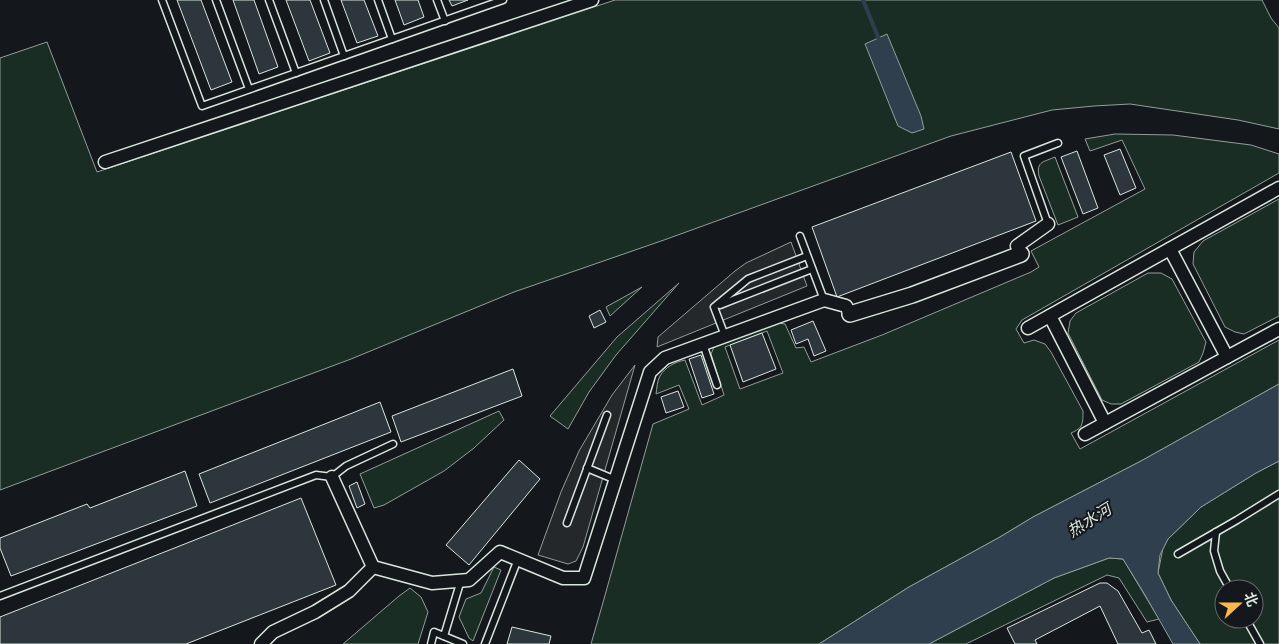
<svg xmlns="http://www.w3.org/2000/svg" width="1279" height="644" font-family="'PT Serif','Noto Sans SC',serif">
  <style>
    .green { fill: #1a2d24; stroke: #939e99; fill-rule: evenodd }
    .parking { fill: #24282b; stroke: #939e99 }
    .water { fill: #2f3f4d; stroke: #939e99 }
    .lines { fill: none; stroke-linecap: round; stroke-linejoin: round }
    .stream { stroke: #2f3f4d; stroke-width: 4 }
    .building { fill: #2c363c; stroke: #d8e6dc }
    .service-casing { stroke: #d8e6dc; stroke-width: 9 }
    .minor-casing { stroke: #d8e6dc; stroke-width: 15 }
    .tertiary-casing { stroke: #d8e6dc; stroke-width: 18 }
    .service { stroke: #14181c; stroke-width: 6 }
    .minor { stroke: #14181c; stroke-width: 12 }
    .tertiary { stroke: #14181c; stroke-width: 15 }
    .labels { text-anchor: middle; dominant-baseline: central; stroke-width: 4; stroke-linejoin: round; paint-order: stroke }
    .water-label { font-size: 16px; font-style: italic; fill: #d8e6dc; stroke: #14181c }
  </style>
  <rect width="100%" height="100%" fill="#14181c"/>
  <!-- green -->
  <g class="green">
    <polygon points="615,0 1262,0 1271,18 1279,28 1279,129 1238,120 1130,104 1094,106 1052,110 951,136 664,240 514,292 351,359 0,490 0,58 47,42 97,172"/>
    <path d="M 1115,134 L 1173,135 L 1251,145 L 1279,154 L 1279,173 L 1022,320 L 1016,329 L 1024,343 L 1034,340 L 1045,344 L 1051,352 L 1083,411 C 1083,424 1083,428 1071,433 L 1080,449 L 1279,340 L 1279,384 L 1141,461 L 1033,517 L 1000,537 L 909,587 L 819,644 L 591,644 L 602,606 L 653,424 L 689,409 L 679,385 L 656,394 C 657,388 657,381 660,376 C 665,367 675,362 685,360 L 702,405 L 724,395 L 711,354 L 714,347 L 778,323 L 785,324 L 796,348 L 804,347 L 811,362 L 882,335 L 1031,272 L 1039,267 L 1031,251 L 1145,189 L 1122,140 L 1090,151 L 1085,139 ZM 767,331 L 783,373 L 740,389 L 725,347 Z"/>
    <path d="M 1055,157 L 1078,217 L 1058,225 L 1039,176 C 1036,161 1044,162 1055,157 Z"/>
    <polygon points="1279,199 1279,316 1244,334 1235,332 1225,327 1193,264 1194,252 1203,241"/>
    <polygon points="1148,273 1161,273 1172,279 1206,342 1203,353 1199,362 1121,404 1111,404 1102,400 1068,333 1070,321 1076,313"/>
    <polygon points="679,283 616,355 589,392 568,429 550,416 617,337"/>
    <polygon points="642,287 610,316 606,307"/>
    <polygon points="499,411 504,420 474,448 444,471 384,505 374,508 360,474"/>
    <path d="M 1279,461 L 1279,644 L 1200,644 L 1171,600 L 1158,573 L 1163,548 L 1168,539 L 1201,507 L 1256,473 ZM 1224,589 L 1254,589 L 1254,619 L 1224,619 Z"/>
    <polygon points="1109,558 1123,559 1159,619 1147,622 1119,578 1107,575 966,644 929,644 1054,578"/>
    <polygon points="494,567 501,570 473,641 469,638 459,617 466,599 481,593"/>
    <polygon points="410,588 421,597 428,612 418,644 343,644 399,596"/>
  </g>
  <!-- parking -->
  <g class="parking">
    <polygon points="791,242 807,286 657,347 658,337 735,271 746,263"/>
    <polygon points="635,365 583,547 576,561 568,564 538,555 561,492 579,451 612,395"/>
  </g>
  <!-- water -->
  <g class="water">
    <polygon points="887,34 921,116 924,129 912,133 898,126 865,44"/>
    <polygon points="1279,384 1279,461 1256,473 1201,507 1168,539 1160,555 1158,573 1171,600 1200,644 1173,644 1145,595 1123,559 1109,558 1054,578 929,644 819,644 909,587 1000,537 1033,517 1141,461"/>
  </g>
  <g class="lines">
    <!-- stream -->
    <polyline class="stream" points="863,0 880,42"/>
  </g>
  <!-- building -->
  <g class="building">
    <polygon points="177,0 201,0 232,82 211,90"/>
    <polygon points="233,0 254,0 278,67 259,74"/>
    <polygon points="286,0 310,0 330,53 309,61"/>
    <polygon points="341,0 364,0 378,36 357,43"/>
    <polygon points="395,0 418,0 424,17 404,25"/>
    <polygon points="449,0 468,0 452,6"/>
    <polygon points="1120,149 1136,188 1120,195 1104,155"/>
    <polygon points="1077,151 1098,208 1083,214 1061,157"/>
    <polygon points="1011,152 1036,221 837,297 812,227"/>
    <polygon points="600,310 606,322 594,328 589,316"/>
    <polygon points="813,321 826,351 814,356 808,339 796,344 791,330"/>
    <polygon points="762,333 776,369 743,382 730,345"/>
    <polygon points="701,355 714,394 702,398 689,359"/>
    <polygon points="513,369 522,396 401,442 392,416"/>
    <polygon points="678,391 684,407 666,413 661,397"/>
    <polygon points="380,402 391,432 210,503 199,474"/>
    <polygon points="519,460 540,479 469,565 446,545"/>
    <polygon points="185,471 197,506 11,576 0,548 0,538 87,504 90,508"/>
    <polygon points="357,482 365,504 357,508 349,486"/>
    <polygon points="301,498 336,585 186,644 0,644 0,617"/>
    <polygon points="1100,583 1107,583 1118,591 1142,633 1149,630 1156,644 1118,644 1100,606 1035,640 1037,644 1015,644 1007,628"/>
    <polygon points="512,627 551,636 549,644 507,644"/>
  </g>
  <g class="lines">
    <defs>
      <g id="service">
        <polyline points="162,0 202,106 503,0"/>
        <polyline points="216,0 249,89"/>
        <polyline points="269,0 296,73"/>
        <polyline points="324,0 344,56"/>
        <polyline points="378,0 392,39"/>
        <polyline points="437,0 445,21"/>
        <polyline points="1048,224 1024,156 1058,143"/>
        <polyline points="800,236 824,300"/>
        <polyline points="720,305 812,269"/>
        <polyline points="725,336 714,307 748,279 807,256"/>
        <polyline points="703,344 717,385"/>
        <polyline points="587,468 616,480"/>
        <polyline points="567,523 607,415"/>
        <polyline points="1216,532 1214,551 1220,571 1230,589"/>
        <polyline points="1178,554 1237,520 1279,494"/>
        <polyline points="0,596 316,475 332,477 346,466 393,444"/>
        <polyline points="1246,619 1260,644"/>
        <polyline points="444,636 461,580"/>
        <polyline points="431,644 434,632 463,644"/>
        <polyline points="485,644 518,559"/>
      </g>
      <g id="minor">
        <polyline points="105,162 592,0"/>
        <polyline points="1170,249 1227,357"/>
        <polyline points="1021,254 1017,246 1048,224"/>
        <polyline points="1050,316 1105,423"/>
        <polyline points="1028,328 1279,188"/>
        <polyline points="1085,434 1279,329"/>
        <polyline points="373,567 432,583 469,580 500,552 563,578 584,578 650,372 665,358 824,300 846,306 850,314"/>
        <polyline points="261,644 273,632 315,612 349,591 373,567 332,477"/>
      </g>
      <polyline id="tertiary" points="850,314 912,295 1021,254"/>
    </defs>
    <!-- service casing -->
    <use href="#service" class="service-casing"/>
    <!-- minor casing -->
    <use href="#minor" class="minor-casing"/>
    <!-- tertiary casing -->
    <use href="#tertiary" class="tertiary-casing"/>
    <!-- service -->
    <use href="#service" class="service"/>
    <!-- minor -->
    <use href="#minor" class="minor"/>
    <!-- tertiary -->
    <use href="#tertiary" class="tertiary"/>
  </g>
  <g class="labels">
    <!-- water labels -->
    <g class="water-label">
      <text transform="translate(1089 520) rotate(-32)">热水河</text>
    </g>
  </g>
  <!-- north arrow -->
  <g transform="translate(1239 604) rotate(69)"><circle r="24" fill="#14181c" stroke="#626a69"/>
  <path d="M0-4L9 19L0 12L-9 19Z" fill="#ffb74d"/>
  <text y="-8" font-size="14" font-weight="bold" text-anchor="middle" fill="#d8e6dc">北</text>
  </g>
</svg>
